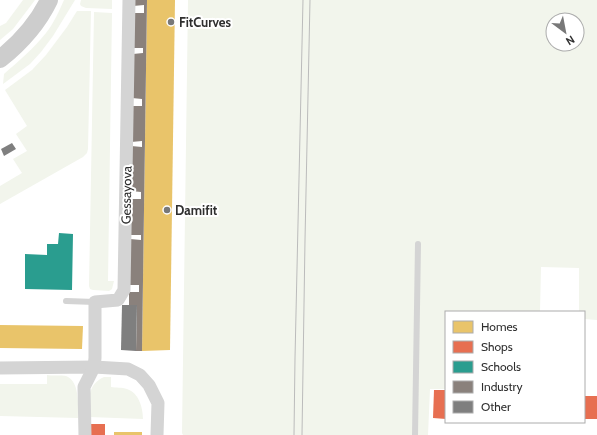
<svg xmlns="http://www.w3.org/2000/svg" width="597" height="435" font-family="Cabin,sans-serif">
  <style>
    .green { fill: #f2f5ec; fill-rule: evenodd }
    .homes { fill: #e9c46a }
    .shops { fill: #e76f51 }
    .schools { fill: #2a9d8f }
    .industry { fill: #8a817c }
    .building { fill: #7f7f7f }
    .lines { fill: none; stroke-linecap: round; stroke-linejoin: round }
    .lane { stroke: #d4d4d4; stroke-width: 6 }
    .street { stroke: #d4d4d4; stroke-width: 13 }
    .secondary { stroke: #cdcdcd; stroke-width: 18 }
    .tram { stroke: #bbb; stroke-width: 1 }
    .poi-dot { fill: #787878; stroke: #fff; stroke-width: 1.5 }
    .labels { text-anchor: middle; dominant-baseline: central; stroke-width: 4; stroke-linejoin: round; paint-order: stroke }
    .poi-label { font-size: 13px; font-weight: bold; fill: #2f2f2f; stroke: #fff; text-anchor: start }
    .street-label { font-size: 13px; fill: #2f2f2f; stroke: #fff }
  </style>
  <rect width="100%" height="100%" fill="#fff"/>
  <!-- green -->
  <g class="green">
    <polygon points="23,0 35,0 13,29 0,40 0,26 6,23"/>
    <path d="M 64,0 L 75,0 L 53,36 L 41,52 L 30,64 L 3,84 L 4,74 C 19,61 34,48 46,33 C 54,23 59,11 64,0 Z"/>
    <polygon points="81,0 112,0 112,9 86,8 81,6 80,4"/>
    <path d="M 188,0 L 597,0 L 597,320 L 584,319 L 584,312 L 579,312 L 579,268 L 541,267 L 540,312 L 446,312 L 446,389 L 430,389 L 428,435 L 183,435 L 182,433 ZM 553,20 L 577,20 L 577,44 L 553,44 Z"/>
    <polygon points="77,11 91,11 88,149 87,153 83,157 0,204 0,186 22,173 13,159 27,151 16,134 27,126 5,90 32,70 46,55 67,27"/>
    <polygon points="94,12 112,13 108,281 114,281 112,289 109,291 93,290 90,289 89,286"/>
    <path d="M 47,375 C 51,376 62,375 66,376 C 80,381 78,406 78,418 L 0,416 L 0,384 L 47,384 Z"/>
    <path d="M 104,377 L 111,377 L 111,387 C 116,388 122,387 127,389 C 139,393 143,408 143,419 L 89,417 C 89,402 86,385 104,377 Z"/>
  </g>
  <!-- homes -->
  <g class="homes">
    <polygon points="147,0 175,0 170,350 142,351"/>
    <polygon points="0,325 83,326 82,349 0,348"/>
    <rect x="114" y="432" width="28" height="3"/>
  </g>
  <!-- shops -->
  <g class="shops">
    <polygon points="434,390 446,390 446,419 433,418"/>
    <rect x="584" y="396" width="13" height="23"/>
    <rect x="90" y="424" width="15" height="11"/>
  </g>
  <!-- schools -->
  <polygon class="schools" points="59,233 73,234 72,290 25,289 25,254 47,255 47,244 58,244"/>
  <!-- industry -->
  <polygon class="industry" points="133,0 147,0 142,351 136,351 137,305 129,305 129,292 139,292 139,285 129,285 130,239 141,240 141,235 130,235 131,199 141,199 141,192 131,191 131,146 142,147 142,141 131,142 132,106 142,106 142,99 132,98 133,54 143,53 143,48 133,48 134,13 144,13 144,5 133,6"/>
  <!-- building -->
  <g class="building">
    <polygon points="12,143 16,149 4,156 1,149"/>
    <polygon points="122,305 137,305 136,351 121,350"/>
  </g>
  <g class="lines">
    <!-- lane -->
    <g class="lane">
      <polyline points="66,301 95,302"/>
      <polyline points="415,435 418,244"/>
    </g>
    <!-- street -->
    <g class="street">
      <polyline points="0,368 94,367 128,369 140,375 149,385 158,403 157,435"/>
      <polyline points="85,435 84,387 94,367 95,358 95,302 118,300 124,290 129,0"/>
    </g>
    <!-- secondary -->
    <path class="secondary" d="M 0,59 C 20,43 38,23 49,0"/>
    <!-- tram -->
    <g class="tram">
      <polyline points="294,435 295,358 303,0"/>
      <polyline points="302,435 305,240 310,0"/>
    </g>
  </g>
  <!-- markers -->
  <g class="poi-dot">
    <circle cx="171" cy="22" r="4"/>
    <circle cx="167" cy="210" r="4"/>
  </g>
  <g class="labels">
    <!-- poi labels -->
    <g class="poi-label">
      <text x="179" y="22">FitCurves</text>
      <text x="175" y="210">Damifit</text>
    </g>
    <!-- street labels -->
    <g class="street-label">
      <text transform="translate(126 195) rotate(-89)">Gessayova</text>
    </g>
  </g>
  <!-- legend -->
  <rect x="445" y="311" width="140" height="112" fill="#ffffff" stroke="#acacac"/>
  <rect x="453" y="321" width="20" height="12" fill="#e9c46a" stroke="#acacac"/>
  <text x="481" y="331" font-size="12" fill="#2f2f2f">Homes</text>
  <rect x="453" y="341" width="20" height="12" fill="#e76f51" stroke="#acacac"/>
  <text x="481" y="351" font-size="12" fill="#2f2f2f">Shops</text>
  <rect x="453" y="361" width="20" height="12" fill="#2a9d8f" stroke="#acacac"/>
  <text x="481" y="371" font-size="12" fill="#2f2f2f">Schools</text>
  <rect x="453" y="381" width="20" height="12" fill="#8a817c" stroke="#acacac"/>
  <text x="481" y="391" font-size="12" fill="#2f2f2f">Industry</text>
  <rect x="453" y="401" width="20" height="12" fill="#7f7f7f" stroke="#acacac"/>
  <text x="481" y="411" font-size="12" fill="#2f2f2f">Other</text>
  <!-- north arrow -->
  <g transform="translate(565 32) rotate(148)"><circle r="19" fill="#ffffff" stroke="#acacac"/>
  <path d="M0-3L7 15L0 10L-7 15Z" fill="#787878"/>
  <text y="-6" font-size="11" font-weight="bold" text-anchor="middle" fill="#2f2f2f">N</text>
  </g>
</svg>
